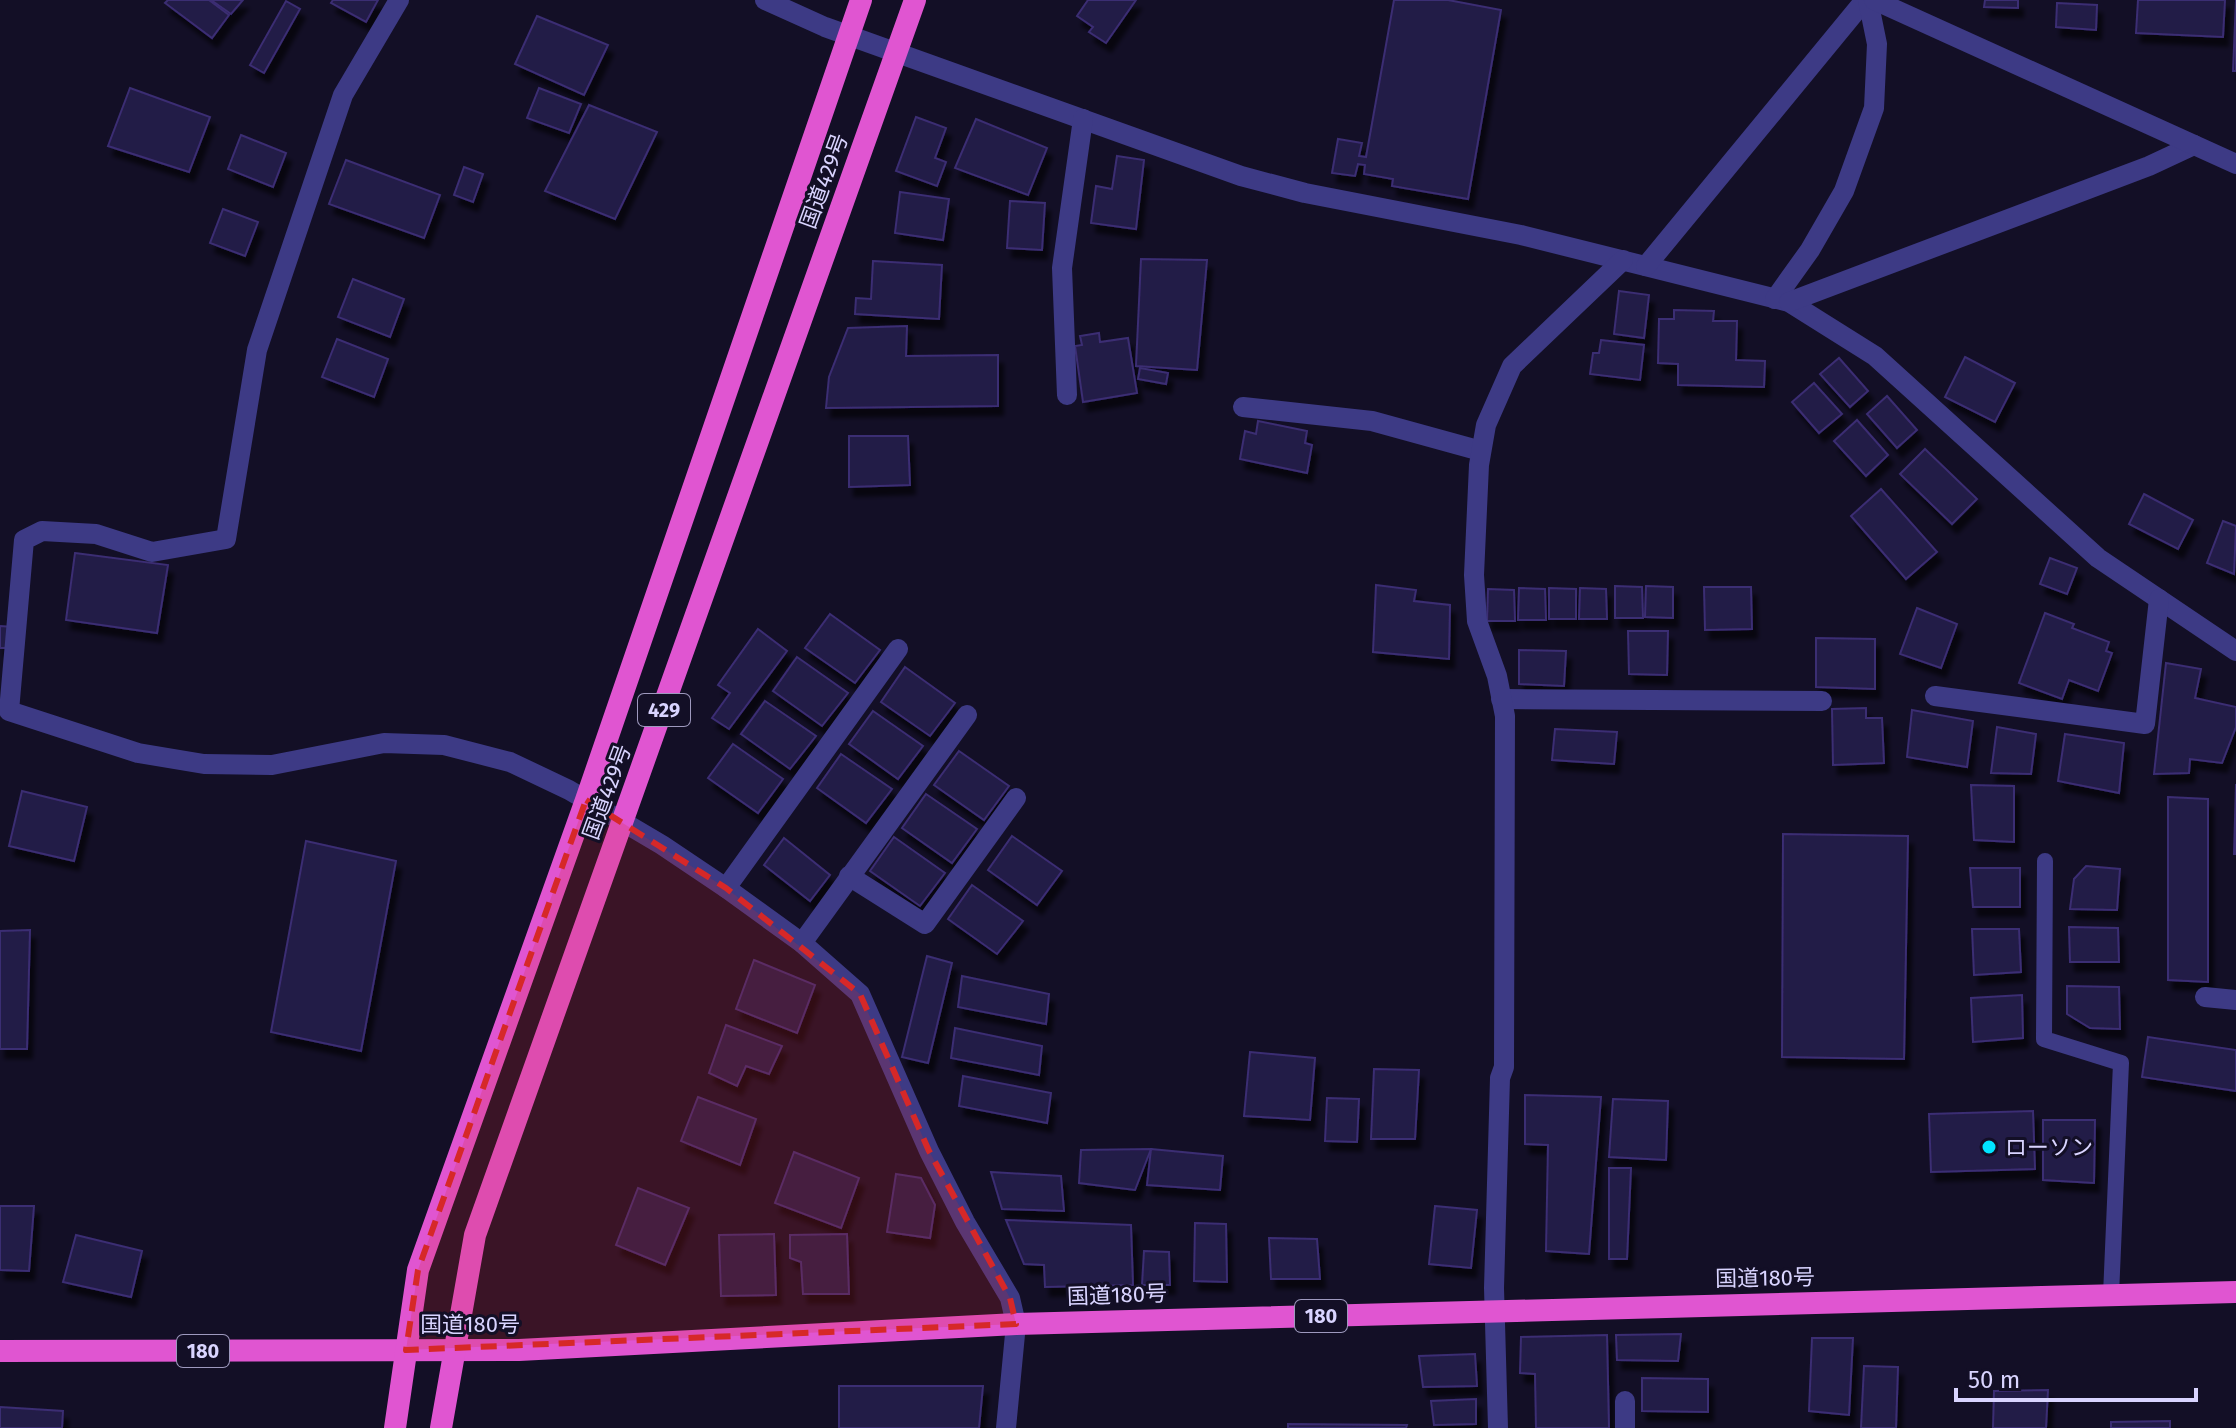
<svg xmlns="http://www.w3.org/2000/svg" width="2236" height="1428" font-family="'Fira Sans','Noto Sans JP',sans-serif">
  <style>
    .building { fill: #241b47; stroke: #3b2d73; stroke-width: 2; filter: url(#shadow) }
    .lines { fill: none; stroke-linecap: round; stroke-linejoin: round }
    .service { stroke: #3d3a85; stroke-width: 16 }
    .minor { stroke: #3d3a85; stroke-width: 20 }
    .tertiary { stroke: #3d3a85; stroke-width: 20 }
    .trunk { stroke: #e055d1; stroke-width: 22 }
    .marked { fill: #d62828; fill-opacity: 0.2; stroke: #d62828; stroke-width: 6; stroke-dasharray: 16 10; stroke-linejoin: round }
    .poi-dot { fill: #00e5ff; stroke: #130f26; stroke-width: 3 }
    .labels { text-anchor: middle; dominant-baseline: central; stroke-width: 6; stroke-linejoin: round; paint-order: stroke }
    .shield { fill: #130f26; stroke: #9e99be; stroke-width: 2 }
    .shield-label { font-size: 20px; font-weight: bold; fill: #d9d4ff }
    .street-label { font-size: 22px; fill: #d9d4ff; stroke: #130f26 }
    .poi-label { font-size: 22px; fill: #d9d4ff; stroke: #130f26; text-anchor: start }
  </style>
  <defs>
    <filter id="shadow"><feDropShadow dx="5" dy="9" stdDeviation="2" flood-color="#0009"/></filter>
  </defs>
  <rect width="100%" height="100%" fill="#130f26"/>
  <!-- building -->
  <g class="building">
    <polygon points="168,0 209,0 229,15 212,38 165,3"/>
    <polygon points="211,0 243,0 231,14"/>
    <polygon points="333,0 378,0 366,22 331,3"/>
    <polygon points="1088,0 1136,0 1106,43 1089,32 1093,27 1077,16"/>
    <polygon points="1394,0 1448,0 1501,10 1468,199 1392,186 1393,179 1364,174 1365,165 1358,164 1355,176 1332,173 1338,139 1362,143 1359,156 1366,157"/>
    <polygon points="1985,0 2018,0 2018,8 1984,7"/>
    <polygon points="2138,0 2225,0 2223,37 2136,33"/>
    <polygon points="2236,0 2236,71 2233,71"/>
    <polygon points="286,1 300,9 264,73 250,65"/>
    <polygon points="2057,3 2097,5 2096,30 2056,27"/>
    <polygon points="537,16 608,45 584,95 515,64"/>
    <polygon points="130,88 210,117 189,172 108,146"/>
    <polygon points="539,88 581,104 569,133 527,118"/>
    <polygon points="589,105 657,132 615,219 545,191"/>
    <polygon points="916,117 946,128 935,158 946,162 937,186 896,171"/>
    <polygon points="976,119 1047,148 1028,195 955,168"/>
    <polygon points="241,135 286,153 273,187 228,169"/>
    <polygon points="1117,156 1144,160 1136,229 1091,223 1096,186 1112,189"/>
    <polygon points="346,160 440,195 424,238 329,204"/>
    <polygon points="464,167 483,174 473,202 454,195"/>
    <polygon points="900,192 949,199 943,240 895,233"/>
    <polygon points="1010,201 1045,203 1042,250 1007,248"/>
    <polygon points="223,209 258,222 245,256 210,243"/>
    <polygon points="1141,259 1207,260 1197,370 1136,366"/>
    <polygon points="873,261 942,265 939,319 855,314 856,298 871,299"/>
    <polygon points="353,279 404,299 390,337 338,317"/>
    <polygon points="1619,291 1649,295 1644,338 1614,334"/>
    <polygon points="1674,310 1714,311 1713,321 1737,321 1736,360 1765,361 1764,387 1678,385 1678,364 1658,363 1659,319 1674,319"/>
    <polygon points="907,326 906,356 998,355 998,406 826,408 829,377 848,328"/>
    <polygon points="1099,333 1100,342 1128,338 1137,393 1083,402 1075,346 1082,345 1080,336"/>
    <polygon points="337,339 388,359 374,397 322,377"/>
    <polygon points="1601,340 1644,345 1640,380 1590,374 1593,353 1599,353"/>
    <polygon points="1965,357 2015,383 1995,422 1945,397"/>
    <polygon points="1839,358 1868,391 1850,407 1820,374"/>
    <polygon points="1140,368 1168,373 1166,384 1138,379"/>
    <polygon points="1814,383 1842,414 1819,433 1792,402"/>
    <polygon points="1887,396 1917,430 1897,448 1867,414"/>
    <polygon points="1857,420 1888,455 1866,476 1834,441"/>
    <polygon points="1258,421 1307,431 1305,443 1312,445 1307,473 1240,459 1245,431 1256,434"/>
    <polygon points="849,436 908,436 910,485 849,487"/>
    <polygon points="1925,449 1977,499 1952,524 1900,474"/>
    <polygon points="1881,489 1937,552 1906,579 1851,516"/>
    <polygon points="2144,494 2193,520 2178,549 2129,524"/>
    <polygon points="2223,521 2236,526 2234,574 2207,563"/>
    <polygon points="75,553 168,565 157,633 66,620"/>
    <polygon points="2050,558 2077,568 2067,594 2040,584"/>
    <polygon points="1376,585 1416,590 1414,601 1450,605 1449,659 1373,652"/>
    <polygon points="1615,586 1642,587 1643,618 1615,618"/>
    <polygon points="1646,586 1673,587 1673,618 1645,617"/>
    <polygon points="1704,587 1751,587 1752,629 1705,630"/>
    <polygon points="1519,588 1545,589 1546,620 1518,620"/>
    <polygon points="1549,588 1576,589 1576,619 1549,619"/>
    <polygon points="1580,588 1606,589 1607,619 1579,619"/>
    <polygon points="1488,589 1514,590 1515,621 1487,621"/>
    <polygon points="1917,608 1957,624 1941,668 1900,654"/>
    <polygon points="2045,613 2074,624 2072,628 2109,642 2106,651 2112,653 2098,691 2069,680 2062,699 2019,683"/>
    <polygon points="830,614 880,650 855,683 805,648"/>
    <polygon points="0,626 13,627 7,648 0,648"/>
    <polygon points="758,629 787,651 729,729 712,718 730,693 718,685"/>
    <polygon points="1628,631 1668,631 1667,675 1629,674"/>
    <polygon points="1816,638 1875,639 1875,689 1816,687"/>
    <polygon points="1519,650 1566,651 1564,686 1519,684"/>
    <polygon points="797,657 848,693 822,726 773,691"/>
    <polygon points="2166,663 2201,669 2195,698 2236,707 2236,727 2222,763 2190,759 2189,773 2154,774"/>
    <polygon points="905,667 955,703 930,736 881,702"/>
    <polygon points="765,701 816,736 790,769 741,734"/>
    <polygon points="1866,708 1866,718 1882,718 1884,763 1833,765 1832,709"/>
    <polygon points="1912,710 1973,721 1967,767 1907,757"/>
    <polygon points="873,711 923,746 898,779 849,744"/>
    <polygon points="1997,727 2036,734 2031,774 1991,773"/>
    <polygon points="1555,729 1617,732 1614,764 1552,760"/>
    <polygon points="2065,734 2124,743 2119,793 2058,781"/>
    <polygon points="733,744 783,779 758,813 708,778"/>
    <polygon points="959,751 1009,786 984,820 934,785"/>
    <polygon points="841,754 892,789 866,823 817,788"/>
    <polygon points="2236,784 2236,854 2234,854"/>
    <polygon points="1971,785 2014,786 2014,842 1974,840"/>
    <polygon points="22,791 87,807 74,861 9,846"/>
    <polygon points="926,794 977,829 952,863 902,828"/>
    <polygon points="2168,797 2208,799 2208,982 2168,980"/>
    <polygon points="1783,834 1908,836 1904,1059 1782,1057"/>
    <polygon points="1012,836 1062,871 1037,905 988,870"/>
    <polygon points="894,837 945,873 920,906 870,871"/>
    <polygon points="784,838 830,875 810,901 764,865"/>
    <polygon points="306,841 396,861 361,1051 271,1032"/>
    <polygon points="2086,866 2120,869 2117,910 2070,909 2074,879"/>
    <polygon points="1970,868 2020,868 2020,907 1973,907"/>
    <polygon points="972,885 1023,921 997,954 948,919"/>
    <polygon points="2069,927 2118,928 2119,962 2070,962"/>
    <polygon points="1972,929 2019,929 2021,972 1974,975"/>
    <polygon points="30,930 27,1049 0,1049 0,931"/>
    <polygon points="927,956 952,963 928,1063 902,1057"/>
    <polygon points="754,960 815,985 797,1033 736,1009"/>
    <polygon points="962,976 1049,994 1046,1024 958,1007"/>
    <polygon points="2067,986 2119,987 2120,1029 2090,1028 2067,1014"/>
    <polygon points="2022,995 2023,1038 1973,1042 1971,998"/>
    <polygon points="726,1025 782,1046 769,1074 746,1066 737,1086 709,1073"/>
    <polygon points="955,1028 1042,1046 1039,1075 951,1058"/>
    <polygon points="2148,1037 2236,1050 2236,1091 2142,1077"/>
    <polygon points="1250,1052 1315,1058 1310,1120 1244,1116"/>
    <polygon points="1374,1069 1419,1070 1415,1139 1371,1139"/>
    <polygon points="963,1076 1051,1093 1047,1123 959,1106"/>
    <polygon points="1525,1095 1601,1097 1589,1254 1546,1251 1548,1145 1525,1144"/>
    <polygon points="698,1097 756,1119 740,1165 681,1141"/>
    <polygon points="1327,1098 1359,1099 1357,1142 1325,1141"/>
    <polygon points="1613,1099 1668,1101 1666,1160 1609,1157"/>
    <polygon points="2033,1111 2035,1169 1931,1172 1929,1114"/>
    <polygon points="2043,1120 2095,1120 2094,1183 2043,1180"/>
    <polygon points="1151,1149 1223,1156 1220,1190 1147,1185"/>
    <polygon points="1151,1149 1135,1190 1079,1183 1081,1150"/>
    <polygon points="794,1152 859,1178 841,1228 775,1203"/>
    <polygon points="1609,1168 1631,1168 1627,1259 1609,1259"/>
    <polygon points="991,1172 1061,1176 1064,1211 1002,1209"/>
    <polygon points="896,1174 921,1178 935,1205 930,1238 887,1232"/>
    <polygon points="638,1188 689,1208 665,1265 616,1245"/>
    <polygon points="0,1206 34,1206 29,1271 0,1270"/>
    <polygon points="1435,1206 1477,1210 1471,1268 1429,1264"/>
    <polygon points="1006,1220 1131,1225 1133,1285 1045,1287 1044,1265 1024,1264"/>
    <polygon points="1195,1223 1226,1224 1227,1282 1194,1281"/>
    <polygon points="774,1234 776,1295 721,1296 719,1235"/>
    <polygon points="847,1234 849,1294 803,1294 801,1262 790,1258 790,1235"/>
    <polygon points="76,1235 142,1251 131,1297 63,1282"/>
    <polygon points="1269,1238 1317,1239 1320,1279 1271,1279"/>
    <polygon points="1144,1251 1169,1252 1170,1285 1142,1285"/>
    <polygon points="1681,1334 1678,1361 1617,1360 1616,1335"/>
    <polygon points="1607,1335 1609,1428 1536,1428 1535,1374 1520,1373 1521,1337"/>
    <polygon points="1812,1338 1853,1338 1849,1415 1809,1411"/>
    <polygon points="1475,1354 1477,1386 1423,1387 1419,1356"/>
    <polygon points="1864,1366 1898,1367 1896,1428 1861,1428"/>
    <polygon points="1642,1378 1708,1379 1708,1412 1642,1411"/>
    <polygon points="839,1386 983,1386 979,1428 839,1428"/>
    <polygon points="2048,1390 2046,1428 1993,1428 1994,1391"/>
    <polygon points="1476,1399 1476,1424 1434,1425 1431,1401"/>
    <polygon points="0,1407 63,1411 62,1428 0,1428"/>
    <polygon points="2170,1421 2170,1428 2111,1428 2111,1422"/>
    <polygon points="1288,1424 1407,1425 1406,1428 1288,1428"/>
  </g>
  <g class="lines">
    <!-- service -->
    <polyline class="service" points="2045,861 2044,1039 2121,1063 2111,1295"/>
    <!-- minor -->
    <g class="minor">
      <polyline points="399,0 343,95 257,350 226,539 152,552 96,534 42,531 24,540 9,711 138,753 204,764 272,765 384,743 444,745 510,762 569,790 662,845 726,888 802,943 860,994 929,1151 965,1222 1010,1298 1016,1324 1006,1428"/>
      <polyline points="765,0 825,27 1241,176 1305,193 1521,235 1789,302 1875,356 2098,558 2236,651"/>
      <polyline points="1646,266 1865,0"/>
      <polyline points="1775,299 1810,250 1844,191 1874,108 1877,44 1868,0"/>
      <polyline points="1789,302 2149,166 2194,145"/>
      <polyline points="1067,395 1062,268 1083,119"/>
      <polyline points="1243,407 1372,421 1481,451"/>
      <polyline points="1935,696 2145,724 2159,599"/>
      <polyline points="1501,699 1822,701"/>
      <polyline points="849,876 925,924 1016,798"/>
      <polyline points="726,888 898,649"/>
      <polyline points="802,943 967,715"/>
      <polyline points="2205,997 2236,1000"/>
      <polyline points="1498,1428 1494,1288 1500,1078 1504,1067 1505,716 1497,676 1477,621 1474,575 1479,465 1486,425 1512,366 1623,260"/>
      <polyline points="1625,1428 1625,1401"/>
    </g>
    <!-- tertiary -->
    <polyline class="tertiary" points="1874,0 2236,164"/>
    <!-- trunk -->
    <g class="trunk">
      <polyline points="0,1351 519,1350 1016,1324 2236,1292"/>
      <polyline points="395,1428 418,1270 586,800 861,0"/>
      <polyline points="441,1428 475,1235 915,0"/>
    </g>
  </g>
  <!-- marked area -->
  <path class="marked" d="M 586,800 L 726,888 L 860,994 L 929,1151 L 1010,1298 L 1016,1324 L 406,1350 L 418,1270 Z"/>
  <!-- markers -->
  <circle class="poi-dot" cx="1989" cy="1147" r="8"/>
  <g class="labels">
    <!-- shield labels -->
    <g class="shield">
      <rect x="638" y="694" width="52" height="32" rx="6"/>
      <rect x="1295" y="1300" width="52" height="32" rx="6"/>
      <rect x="177" y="1335" width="52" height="32" rx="6"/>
    </g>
    <g class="shield-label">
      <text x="664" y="710">429</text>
      <text x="1321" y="1316">180</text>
      <text x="203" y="1351">180</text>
    </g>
    <!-- street labels -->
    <g class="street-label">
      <text transform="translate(824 181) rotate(-70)">国道429号</text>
      <text transform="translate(607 792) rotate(-70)">国道429号</text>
      <text transform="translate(1765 1278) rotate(-1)">国道180号</text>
      <text transform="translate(1117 1295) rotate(-2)">国道180号</text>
      <text x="470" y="1324">国道180号</text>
    </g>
    <!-- poi labels -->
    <g class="poi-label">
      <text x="2005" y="1147">ローソン</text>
    </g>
  </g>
  <!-- scale -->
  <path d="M1956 1388v12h240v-12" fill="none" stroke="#d9d4ff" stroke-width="4"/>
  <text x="1968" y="1388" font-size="24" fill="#d9d4ff" stroke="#130f26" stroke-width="6" paint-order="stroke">50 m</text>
</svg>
